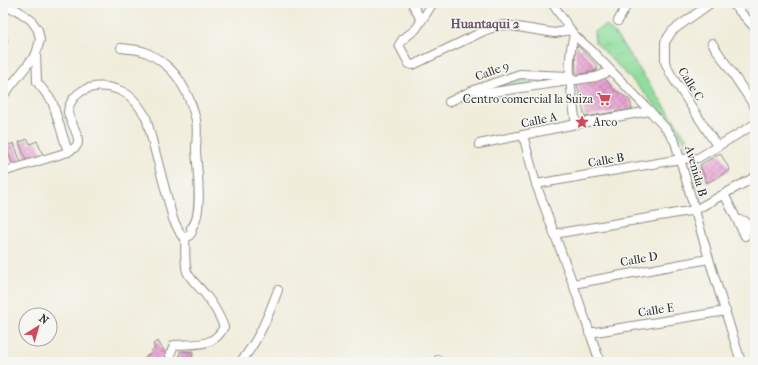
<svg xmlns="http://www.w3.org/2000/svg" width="758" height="365" font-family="'IM FELL French Canon',serif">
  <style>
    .grass { fill: url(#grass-dots); stroke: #5d8464 }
    .park { fill: url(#park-tufts); stroke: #5d8464 }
    .building { fill: url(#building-cross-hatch) }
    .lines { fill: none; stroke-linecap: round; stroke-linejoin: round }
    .minor-casing { stroke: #8e8c83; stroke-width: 10 }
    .minor { stroke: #fff; stroke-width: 8 }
    .labels { text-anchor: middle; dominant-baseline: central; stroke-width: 3; stroke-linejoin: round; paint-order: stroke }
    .street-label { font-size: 12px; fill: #2b2b2b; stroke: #f6f6f2 }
    .poi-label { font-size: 12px; fill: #2b2b2b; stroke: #f6f6f2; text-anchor: end }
    .neighbourhood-label { font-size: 13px; font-weight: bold; fill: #6c5364; stroke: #f6f6f2 }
  </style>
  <defs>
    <pattern id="grass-dots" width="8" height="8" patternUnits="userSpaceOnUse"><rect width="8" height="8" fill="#8fde9d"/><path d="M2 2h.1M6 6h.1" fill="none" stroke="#7cbf87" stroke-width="1.8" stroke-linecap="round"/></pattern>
    <pattern id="park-tufts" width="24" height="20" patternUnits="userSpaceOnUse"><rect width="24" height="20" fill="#8fde9d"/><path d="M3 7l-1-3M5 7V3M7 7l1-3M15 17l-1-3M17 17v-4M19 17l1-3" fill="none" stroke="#7cbf87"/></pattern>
    <pattern id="building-cross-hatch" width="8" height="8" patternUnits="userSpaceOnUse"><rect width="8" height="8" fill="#e69dcf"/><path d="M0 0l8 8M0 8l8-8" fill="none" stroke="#bb80a8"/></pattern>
  </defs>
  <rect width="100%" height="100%" fill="#f6f6f2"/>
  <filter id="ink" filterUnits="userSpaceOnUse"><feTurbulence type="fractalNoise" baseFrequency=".025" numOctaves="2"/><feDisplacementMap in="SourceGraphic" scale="8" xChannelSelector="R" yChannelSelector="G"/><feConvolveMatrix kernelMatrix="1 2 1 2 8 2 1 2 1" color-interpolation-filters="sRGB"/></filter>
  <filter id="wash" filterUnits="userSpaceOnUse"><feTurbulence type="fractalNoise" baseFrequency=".012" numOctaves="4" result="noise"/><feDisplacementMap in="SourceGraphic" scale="16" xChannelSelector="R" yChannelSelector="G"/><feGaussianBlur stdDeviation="0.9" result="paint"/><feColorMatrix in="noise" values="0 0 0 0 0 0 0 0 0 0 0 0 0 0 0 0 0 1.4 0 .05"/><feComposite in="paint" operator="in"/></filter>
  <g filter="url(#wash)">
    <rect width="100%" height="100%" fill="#f0eddb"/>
    <!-- grass -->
    <polygon class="grass" points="522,77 565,79 480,92"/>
    <!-- park -->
    <path class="park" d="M 606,25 L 616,35 L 696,152 L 693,153 C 665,112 629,77 595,42 L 594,32 Z"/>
    <g id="blocks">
      <!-- building -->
      <g class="building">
        <polygon points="578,46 598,67 596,71 576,75 575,53 575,47"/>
        <polygon points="605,78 613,89 630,100 632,109 585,117 577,84"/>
        <polygon points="28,139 30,144 37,141 43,155 27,162 19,142"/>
        <polygon points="14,143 21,163 13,166 6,146"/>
        <polygon points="720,153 730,170 707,183 700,165"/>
        <polygon points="158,341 167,356 155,362 148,362 145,357 152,353 151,351 155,348 153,344"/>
        <polygon points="180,351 193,352 192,362 179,362"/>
      </g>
    </g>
  </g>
  <g filter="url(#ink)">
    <use href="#blocks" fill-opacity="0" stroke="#8e8c83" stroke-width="1"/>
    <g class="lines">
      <defs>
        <g id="minor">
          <polyline points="412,3 421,20"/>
          <polyline points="433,3 416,29 402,40 399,45 409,64 413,65 484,31 497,26 505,25 555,33 570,30"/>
          <polyline points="552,3 574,35 591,50 650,111 668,131 675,142 709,259 741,362"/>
          <polyline points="711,3 672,31 665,42 665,62 671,75 717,146"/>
          <polyline points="732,3 755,28"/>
          <polyline points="3,7 17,10 31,20 38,30 40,40 36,54 37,82 52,101 68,152"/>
          <polyline points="618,21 628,3"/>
          <path d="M 574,35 C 565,65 572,95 576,124"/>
          <polyline points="3,40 3,41"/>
          <polyline points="712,43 755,107"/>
          <polyline points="480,94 596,77 611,71"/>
          <polyline points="3,96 36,54"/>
          <polyline points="449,102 471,91 520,74 569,76"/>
          <polyline points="523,135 536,184 573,284 600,362"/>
          <polyline points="479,144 576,124 650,111"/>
          <path d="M 3,172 L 68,152 C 72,149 78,147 78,142 C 79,134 70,121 68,113 C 68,108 71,102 73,99 C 84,84 105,84 121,91 C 133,96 139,106 146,117 L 173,219 L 181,235 L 185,237 L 189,236 L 192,232 L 191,228 C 204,217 197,167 196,151 C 196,141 198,130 196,120 C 193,108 188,94 181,83 C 174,70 159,58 145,52 C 138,49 128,49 121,48"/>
          <polyline points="536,184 681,159 698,158 755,124"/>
          <polyline points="724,194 745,236"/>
          <polyline points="738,221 741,220 745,221 752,232"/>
          <polyline points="554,234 695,210 755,177"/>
          <polyline points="573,284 709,259"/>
          <polyline points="589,333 726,311"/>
          <polyline points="438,360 440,362"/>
          <path d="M 172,362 L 170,355 L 174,345 C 195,343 212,349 224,327 C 219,314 213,304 205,294 C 199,287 191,280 187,272 C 184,261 186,248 185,237"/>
          <path d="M 240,362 C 257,344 269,314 278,290"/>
        </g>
      </defs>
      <!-- minor casing -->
      <use href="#minor" class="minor-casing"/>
      <!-- minor -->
      <use href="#minor" class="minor"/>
    </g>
  </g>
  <!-- icons -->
  <defs>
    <symbol id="supermarket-bare" viewBox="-9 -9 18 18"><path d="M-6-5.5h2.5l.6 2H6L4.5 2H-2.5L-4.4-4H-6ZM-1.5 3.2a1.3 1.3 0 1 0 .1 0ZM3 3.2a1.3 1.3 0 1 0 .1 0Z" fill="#d1495b" stroke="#f6f6f2" stroke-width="2.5" paint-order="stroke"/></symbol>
    <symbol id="sight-bare" viewBox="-9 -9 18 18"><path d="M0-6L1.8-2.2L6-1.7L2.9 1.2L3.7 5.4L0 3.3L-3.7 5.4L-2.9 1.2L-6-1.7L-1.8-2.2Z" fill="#d1495b" stroke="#f6f6f2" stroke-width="2.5" paint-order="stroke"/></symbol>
  </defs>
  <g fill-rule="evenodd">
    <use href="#supermarket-bare" x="594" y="89" width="20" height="20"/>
    <use href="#sight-bare" x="572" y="112" width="20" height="20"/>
  </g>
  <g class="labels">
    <!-- street labels -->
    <g class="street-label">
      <text transform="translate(492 71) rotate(-20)">Calle 9</text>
      <text transform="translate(691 84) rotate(58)">Calle C</text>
      <text transform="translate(539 120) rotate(-12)">Calle A</text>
      <text transform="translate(606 160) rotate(-10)">Calle B</text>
      <text transform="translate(696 171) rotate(74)">Avenida B</text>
      <text transform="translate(639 259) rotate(-10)">Calle D</text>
      <text transform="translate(656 310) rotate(-9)">Calle E</text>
    </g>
    <!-- poi labels -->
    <g class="poi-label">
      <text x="593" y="99">Centro comercial la Suiza</text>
      <text x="593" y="122" text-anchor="start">Arco</text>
    </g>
    <!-- neighbourhood labels -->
    <g class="neighbourhood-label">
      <text x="485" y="23">Huantaqui 2</text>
    </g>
  </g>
  <!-- margin -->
  <rect width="758" height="365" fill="none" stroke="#f6f6f2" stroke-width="16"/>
  <!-- north arrow -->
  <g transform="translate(38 327) rotate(37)"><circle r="19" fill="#f6f6f2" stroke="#a5a5a2"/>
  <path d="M0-3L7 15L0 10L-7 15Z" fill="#d1495b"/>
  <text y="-6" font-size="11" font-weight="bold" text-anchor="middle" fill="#2b2b2b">N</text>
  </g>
</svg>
